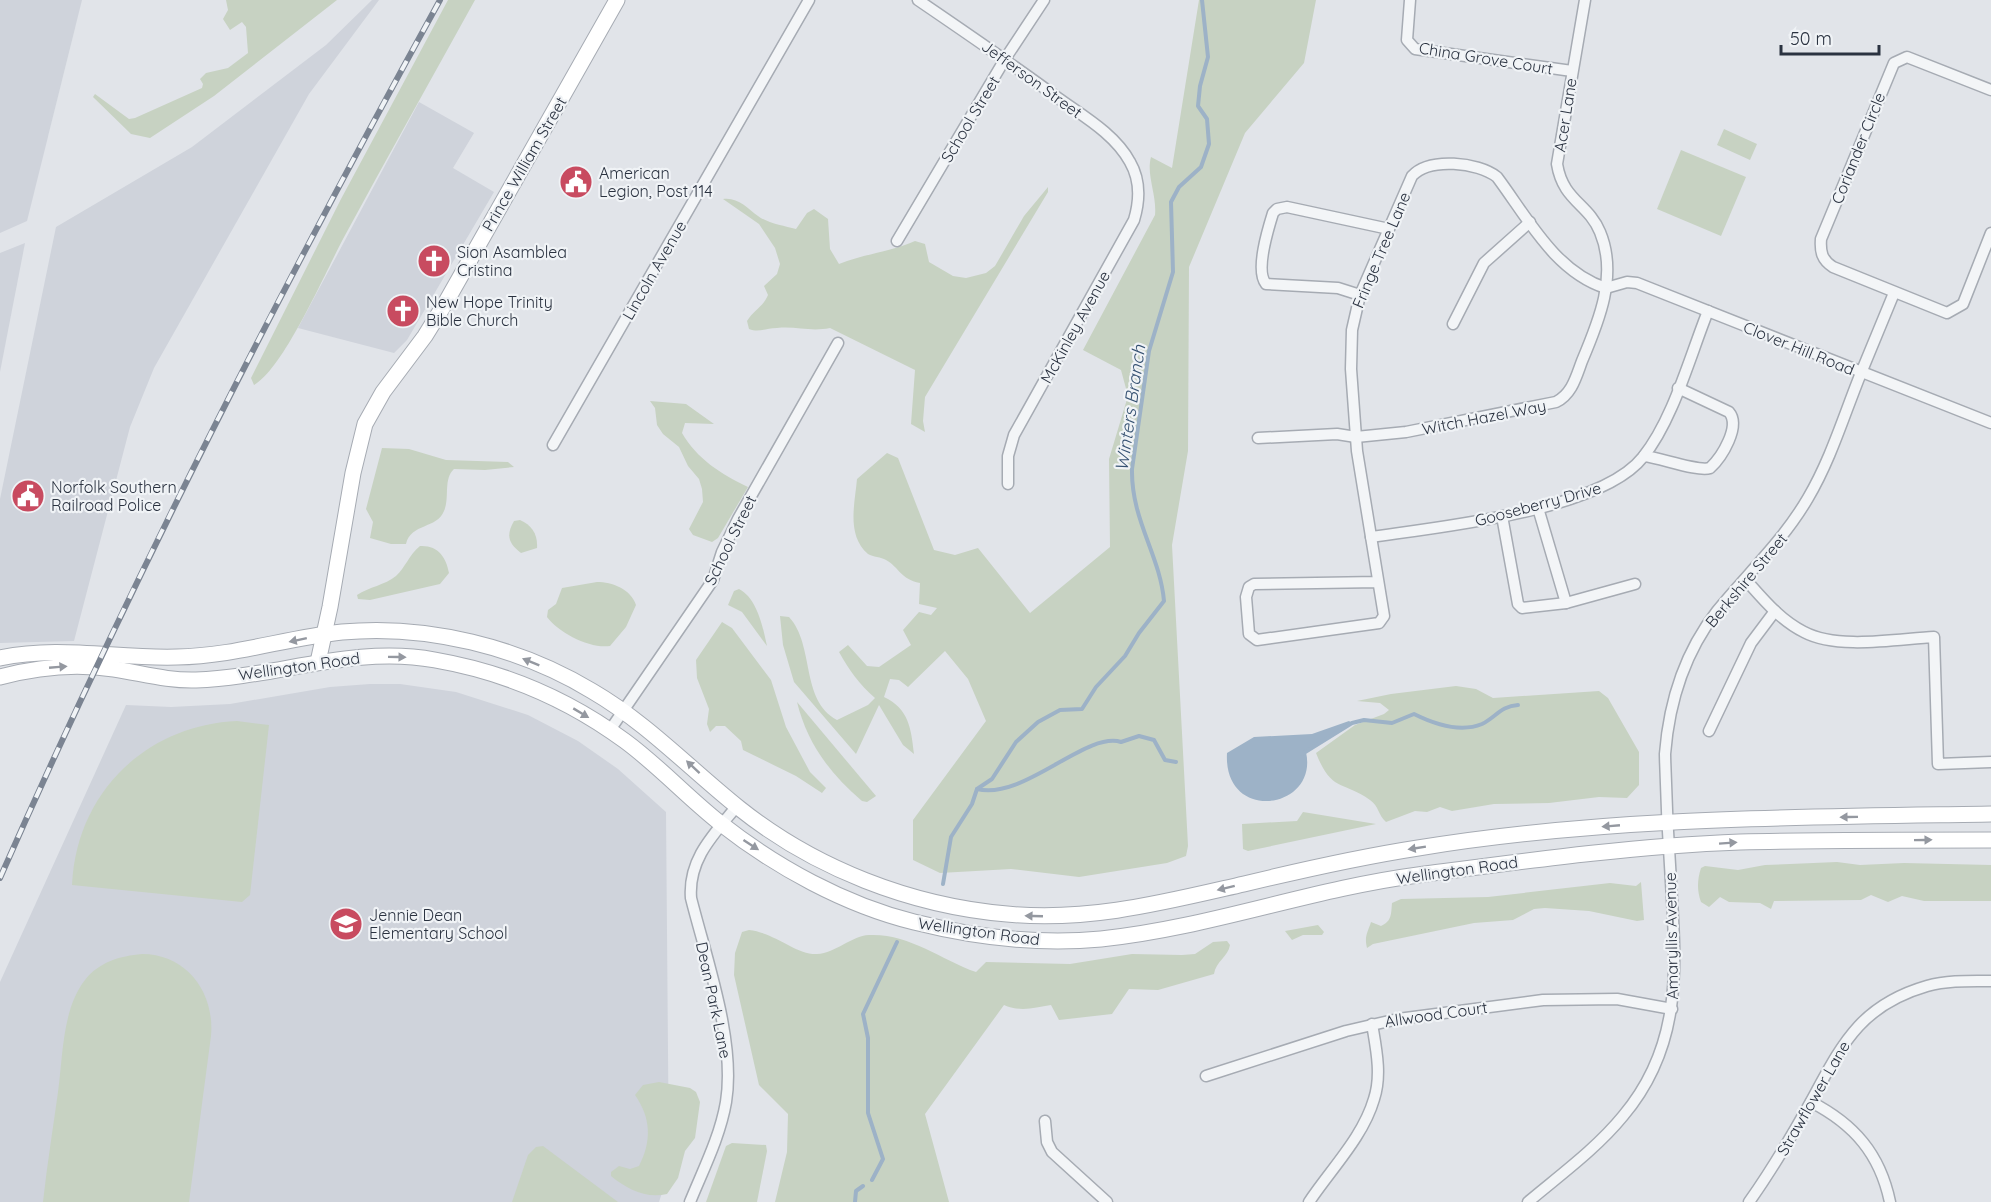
<svg xmlns="http://www.w3.org/2000/svg" width="1991" height="1202" font-family="Quicksand,sans-serif">
  <style>
    .built { fill: #cfd3db }
    .green { fill: #c7d2c2 }
    .water { fill: #9db2c7 }
    .lines { fill: none; stroke-linecap: round; stroke-linejoin: round }
    .stream { stroke: #9db2c7; stroke-width: 4 }
    .street-casing { stroke: #a6abb3; stroke-width: 13 }
    .secondary-casing { stroke: #a6abb3; stroke-width: 17 }
    .street { stroke: #f3f5f7; stroke-width: 10 }
    .secondary { stroke: #fff; stroke-width: 15 }
    .rail-casing { stroke: #7b8492; stroke-width: 6 }
    .rail { stroke: #f0f3f6; stroke-width: 4; stroke-dasharray: 11; stroke-linecap: butt }
    .oneway { fill: #9498a0 }
    .labels { text-anchor: middle; dominant-baseline: central; stroke-width: 4.5; stroke-linejoin: round; paint-order: stroke }
    .street-label { font-size: 16px; fill: #2a3240; stroke: #f0f3f6 }
    .poi-label { font-size: 16px; fill: #2a3240; stroke: #f0f3f6; text-anchor: start }
    .water-label { font-size: 18px; font-style: italic; fill: #365272; stroke: #f0f3f6 }
  </style>
  <rect width="100%" height="100%" fill="#e1e4e9"/>
  <!-- built -->
  <g class="built">
    <polygon points="0,0 82,0 27,221 0,233"/>
    <polygon points="372,0 379,0 309,94 154,368 130,427 74,641 0,643 0,499 56,227 192,147 326,45"/>
    <polygon points="419,102 474,133 453,168 494,192 407,340 394,353 298,328"/>
    <polygon points="25,243 0,372 0,253"/>
    <polygon points="370,684 400,684 456,692 528,715 578,741 618,769 666,812 669,1171 659,1202 0,1202 0,982 126,705 171,707 230,704 330,687"/>
  </g>
  <!-- green -->
  <g class="green">
    <polygon points="226,0 337,0 214,96 150,138 131,134 93,97 95,94 129,119 135,118 202,88 203,84 200,79 206,73 228,68 248,53 246,27 242,22 230,30 223,19 228,10"/>
    <path d="M 448,0 L 475,0 C 431,80 386,159 343,239 C 325,273 284,368 254,385 L 251,378 L 341,199 Z"/>
    <path d="M 1199,0 L 1316,0 L 1304,63 L 1245,133 L 1189,267 L 1188,451 L 1172,545 L 1188,846 L 1186,856 L 1167,863 L 1079,877 L 1011,869 L 940,873 L 913,860 L 913,820 L 986,721 L 968,679 L 945,651 L 908,687 L 899,680 L 890,679 L 884,697 C 909,709 911,728 914,754 L 903,745 L 879,705 L 856,754 L 794,682 L 783,645 L 780,616 L 789,617 C 815,645 800,700 837,720 L 868,705 L 875,698 C 859,684 849,670 839,652 L 848,645 L 867,666 L 879,667 L 911,645 L 903,630 L 919,612 L 931,615 L 937,608 L 919,604 L 920,583 C 900,579 900,568 886,560 C 881,557 873,557 868,554 C 846,535 855,503 857,479 L 887,453 L 898,458 L 934,550 L 955,555 L 978,548 L 1030,613 L 1110,547 L 1109,459 L 1128,396 L 1121,370 L 1083,350 L 1155,215 C 1157,195 1146,175 1151,157 L 1172,168 Z"/>
    <polygon points="1724,129 1757,144 1750,160 1717,145"/>
    <polygon points="1681,150 1746,177 1721,236 1657,209"/>
    <path d="M 1048,187 L 1048,192 L 925,397 L 923,421 L 925,432 L 911,424 L 915,370 L 830,328 C 810,332 797,326 777,328 C 766,328 759,333 749,329 L 747,321 C 754,310 763,307 768,295 L 764,286 L 777,274 L 780,264 L 775,248 L 759,224 L 723,199 C 738,197 747,208 758,216 C 767,223 784,226 796,229 L 807,213 L 814,209 L 828,219 L 830,249 L 839,264 C 863,254 891,252 915,241 L 925,244 L 929,262 L 953,276 L 966,278 L 986,273 L 995,266 L 1024,216 Z"/>
    <path d="M 650,401 L 686,404 L 714,424 L 685,423 L 682,433 C 697,459 721,474 748,487 L 718,538 L 712,542 L 693,535 L 689,529 L 703,502 L 702,489 L 699,479 L 688,466 L 679,447 L 663,434 L 657,425 L 655,408 Z"/>
    <path d="M 382,448 L 409,449 L 446,460 L 508,462 L 514,467 L 485,470 L 454,469 C 443,479 450,498 444,511 C 437,529 411,523 406,544 L 391,544 L 370,538 L 373,522 L 366,509 Z"/>
    <path d="M 520,520 C 532,525 538,535 537,548 L 521,553 C 508,543 506,535 514,521 Z"/>
    <path d="M 420,546 C 438,545 446,557 449,573 L 440,584 L 370,600 L 358,599 L 357,595 C 369,587 385,585 396,576 C 405,568 409,555 420,546 Z"/>
    <path d="M 597,582 C 612,582 631,589 636,605 L 626,627 L 610,646 C 590,649 559,633 547,617 L 548,610 L 556,604 L 562,588 Z"/>
    <path d="M 739,589 C 757,598 763,627 767,646 L 742,612 L 728,605 L 734,591 Z"/>
    <polygon points="722,622 732,628 771,680 786,727 810,772 826,788 822,793 796,776 743,750 741,741 725,726 716,726 710,732 707,724 709,709 697,678 696,660"/>
    <path d="M 1456,686 L 1476,689 L 1493,698 L 1599,691 L 1608,698 L 1639,752 L 1639,785 L 1627,798 L 1599,797 L 1549,803 L 1494,804 L 1452,811 L 1440,807 L 1427,812 L 1415,811 L 1386,822 C 1378,815 1379,806 1370,800 C 1342,780 1332,793 1316,753 L 1355,725 L 1384,714 L 1389,710 L 1380,703 L 1357,701 L 1391,694 Z"/>
    <path d="M 797,702 L 876,796 L 867,802 L 862,801 C 830,774 807,743 797,702 Z"/>
    <path d="M 237,721 L 269,725 L 250,895 L 242,902 L 72,885 C 76,793 146,725 237,721 Z"/>
    <polygon points="1303,812 1376,824 1248,851 1243,849 1242,824 1297,821"/>
    <path d="M 1837,862 L 1860,865 L 1904,863 L 1991,865 L 1991,901 L 1924,901 L 1902,896 L 1888,902 L 1871,895 L 1861,900 L 1774,901 L 1771,909 L 1760,903 L 1729,902 L 1720,897 L 1709,907 L 1701,902 C 1697,891 1697,880 1701,868 L 1705,866 L 1738,870 L 1765,865 Z"/>
    <path d="M 1641,882 L 1644,920 L 1637,921 L 1589,911 L 1545,908 L 1534,909 L 1513,920 L 1474,923 L 1373,944 L 1367,948 C 1364,936 1368,932 1371,922 L 1381,926 C 1392,921 1391,914 1392,903 L 1401,899 L 1488,897 L 1610,883 L 1636,886 Z"/>
    <polygon points="1318,925 1324,932 1322,935 1303,935 1292,940 1285,931"/>
    <path d="M 749,930 C 776,933 796,955 817,954 C 836,953 851,936 869,935 C 908,933 940,959 976,972 L 986,962 L 1070,964 L 1132,954 L 1182,955 L 1195,954 L 1213,942 L 1227,941 L 1230,945 C 1228,957 1216,961 1214,974 L 1158,990 L 1129,989 L 1112,1014 L 1059,1020 L 1051,1005 C 1034,1008 1020,1012 1004,1005 L 925,1114 L 949,1202 L 775,1202 L 787,1152 L 788,1114 L 759,1085 L 734,975 L 735,953 L 742,932 Z"/>
    <path d="M 142,954 C 187,954 215,993 211,1036 L 189,1202 L 43,1202 C 47,1165 53,1128 58,1092 C 63,1057 62,1009 85,980 C 99,962 120,956 142,954 Z"/>
    <path d="M 659,1082 L 690,1088 L 696,1092 L 700,1102 L 695,1138 L 685,1151 L 678,1178 L 667,1194 C 646,1199 627,1189 611,1176 L 611,1172 L 619,1166 L 630,1169 L 639,1166 C 652,1141 651,1118 635,1095 L 643,1085 Z"/>
    <polygon points="732,1143 766,1145 767,1151 757,1202 706,1202 726,1146"/>
    <polygon points="543,1146 618,1202 512,1202 528,1155 536,1147"/>
  </g>
  <!-- water -->
  <path class="water" d="M 1349,721 L 1352,723 L 1306,752 C 1319,810 1223,824 1227,753 L 1254,737 L 1312,734 Z"/>
  <g class="lines">
    <!-- stream -->
    <g class="stream">
      <path d="M 1302,754 L 1352,723 L 1364,720 L 1392,723 L 1414,714 C 1434,724 1460,733 1482,724 C 1496,717 1501,706 1518,705"/>
      <path d="M 977,789 C 1023,801 1086,731 1121,742 L 1139,736 L 1154,740 L 1165,760 L 1176,762"/>
      <path d="M 943,884 L 951,837 L 972,804 L 977,789 L 992,779 L 1016,742 L 1038,722 L 1060,710 L 1082,709 L 1096,687 L 1125,656 L 1139,633 L 1164,601 C 1160,555 1131,520 1132,469 L 1149,351 L 1173,272 L 1171,202 L 1179,187 L 1201,167 L 1209,144 L 1207,119 L 1198,106 L 1200,86 L 1208,57 L 1202,0"/>
      <polyline points="872,1180 883,1159 868,1113 868,1038 863,1014 897,942"/>
      <polyline points="855,1202 856,1191 863,1186"/>
    </g>
    <defs>
      <g id="street">
        <path d="M 918,0 C 965,32 1012,64 1058,98 C 1083,116 1115,134 1130,162 C 1141,181 1140,200 1134,220 L 1014,435 L 1008,456 L 1008,484"/>
        <polyline points="1410,0 1407,40 1415,49 1572,71"/>
        <path d="M 1991,90 L 1907,57 L 1894,63 L 1821,239 C 1820,252 1822,260 1833,267 L 1947,313 L 1963,304 L 1991,233"/>
        <polyline points="897,241 1005,59 1044,0"/>
        <polyline points="1606,288 1627,282 1637,283 1991,423"/>
        <path d="M 1360,295 L 1338,288 L 1266,284 C 1255,271 1268,229 1273,213 L 1277,209 L 1287,207 L 1389,229"/>
        <polyline points="1453,324 1484,263 1530,222"/>
        <path d="M 1258,438 L 1337,434 L 1356,437 L 1406,432 L 1556,402 C 1572,394 1576,377 1582,361 C 1599,321 1618,275 1600,232 C 1588,203 1563,201 1557,164 L 1585,0"/>
        <polyline points="553,445 809,0"/>
        <path d="M 1644,456 C 1661,458 1698,472 1710,468 C 1722,457 1741,426 1729,412 L 1678,388"/>
        <polyline points="1538,508 1566,603"/>
        <polyline points="1502,516 1518,604 1522,608 1566,603 1635,584"/>
        <path d="M 1371,537 C 1439,527 1601,511 1643,457 C 1673,420 1690,356 1708,311"/>
        <path d="M 1746,580 C 1763,599 1780,620 1804,632 C 1838,650 1897,639 1934,637 L 1938,764 L 1991,762"/>
        <path d="M 1378,582 L 1254,584 L 1249,587 L 1246,597 L 1249,634 L 1257,640 L 1379,623 L 1384,616 L 1357,451 L 1351,369 L 1352,330 L 1360,295 L 1412,176 C 1429,157 1478,162 1497,177 C 1527,217 1555,272 1606,288"/>
        <polyline points="610,730 713,580 722,552 738,519 838,343"/>
        <polyline points="1709,731 1751,643 1775,611"/>
        <polyline points="1206,1076 1346,1031 1398,1019 1543,1000 1617,999 1672,1009"/>
        <path d="M 1811,1102 C 1854,1124 1880,1154 1890,1202"/>
        <polyline points="1045,1121 1047,1142 1052,1152 1107,1202"/>
        <path d="M 690,1202 C 703,1170 720,1137 726,1102 C 736,1041 706,958 691,898 C 688,859 714,834 737,806"/>
        <path d="M 1309,1202 C 1331,1169 1363,1137 1374,1099 C 1382,1075 1376,1048 1372,1024"/>
        <path d="M 1528,1202 C 1560,1175 1596,1149 1623,1116 C 1683,1045 1676,968 1671,882 C 1668,839 1666,797 1665,754 C 1669,703 1685,652 1717,611 C 1748,573 1783,541 1808,498 C 1831,459 1844,415 1861,373 C 1872,346 1883,320 1894,293"/>
        <path d="M 1749,1202 C 1771,1171 1790,1139 1809,1105 C 1841,1047 1858,1006 1927,986 C 1948,980 1970,981 1991,981"/>
      </g>
      <g id="secondary">
        <path d="M 0,658 C 59,645 117,659 177,657 C 235,656 285,638 342,632 C 427,624 519,647 592,691 C 647,723 689,768 739,808 C 814,868 911,906 1007,914 C 1089,922 1165,902 1244,884 C 1302,870 1360,857 1418,848 C 1607,817 1800,817 1991,814"/>
        <polyline points="318,662 330,607 353,473 365,424 383,392 425,336 446,302 617,0"/>
        <path d="M 0,677 C 37,667 76,663 114,669 C 141,673 168,681 196,680 C 277,677 354,645 435,660 C 504,672 568,699 625,741 C 659,766 687,797 720,823 C 776,867 845,905 914,922 C 974,937 1039,945 1101,939 C 1208,928 1311,889 1418,875 C 1525,861 1632,846 1740,842 C 1824,840 1907,840 1991,840"/>
      </g>
    </defs>
    <!-- street casing -->
    <use href="#street" class="street-casing"/>
    <!-- secondary casing -->
    <use href="#secondary" class="secondary-casing"/>
    <!-- street -->
    <use href="#street" class="street"/>
    <!-- secondary -->
    <use href="#secondary" class="secondary"/>
    <defs>
      <path id="rail" d="M 0,878 C 132,578 282,287 440,0"/>
    </defs>
    <!-- rail casing -->
    <use href="#rail" class="rail-casing"/>
    <!-- rail -->
    <use href="#rail" class="rail"/>
  </g>
  <!-- one-way arrows -->
  <defs><path id="oneway-solid" d="M-6-.8H1V-3.2L6.5 0L1 3.2V.8H-6Z" transform="scale(1.5)"/></defs>
  <g class="oneway">
    <use href="#oneway-solid" transform="translate(298 640) rotate(168)"/>
    <use href="#oneway-solid" transform="translate(397 657) rotate(1)"/>
    <use href="#oneway-solid" transform="translate(531 662) rotate(-158)"/>
    <use href="#oneway-solid" transform="translate(58 667) rotate(-5)"/>
    <use href="#oneway-solid" transform="translate(581 713) rotate(31)"/>
    <use href="#oneway-solid" transform="translate(693 767) rotate(-137)"/>
    <use href="#oneway-solid" transform="translate(1849 817) rotate(179)"/>
    <use href="#oneway-solid" transform="translate(1611 826) rotate(175)"/>
    <use href="#oneway-solid" transform="translate(1923 840) rotate(-1)"/>
    <use href="#oneway-solid" transform="translate(1728 843) rotate(-4)"/>
    <use href="#oneway-solid" transform="translate(751 845) rotate(33)"/>
    <use href="#oneway-solid" transform="translate(1417 848) rotate(171)"/>
    <use href="#oneway-solid" transform="translate(1226 888) rotate(166)"/>
    <use href="#oneway-solid" transform="translate(1034 916) rotate(-178)"/>
  </g>
  <!-- icons -->
  <defs>
    <symbol id="civic-disc" viewBox="-11 -11 22 22"><circle r="9.5" fill="#c84b60" stroke="#f0f3f6"/><path d="M-.6-6.5H3V-4.5H.6V-3L4-1V1h2V6H-6V1h2V-1L-.6-3ZM-1.2 2.5V6h2.4V2.5Z" fill="#fff"/></symbol>
    <symbol id="church-disc" viewBox="-11 -11 22 22"><circle r="9.5" fill="#c84b60" stroke="#f0f3f6"/><path d="M-1.2-6h2.4v3.5h3.3v2.4h-3.3V6h-2.4V-.1h-3.3v-2.4h3.3Z" fill="#fff"/></symbol>
    <symbol id="school-disc" viewBox="-11 -11 22 22"><circle r="9.5" fill="#c84b60" stroke="#f0f3f6"/><path d="M0-5L7-2L0 1L-7-2ZM-4 1L0 2.5L4 1V4Q0 6-4 4Z" fill="#fff"/></symbol>
  </defs>
  <g fill-rule="evenodd">
    <use href="#civic-disc" x="557" y="163" width="38" height="38"/>
    <use href="#church-disc" x="415" y="242" width="38" height="38"/>
    <use href="#church-disc" x="384" y="292" width="38" height="38"/>
    <use href="#civic-disc" x="9" y="477" width="38" height="38"/>
    <use href="#school-disc" x="327" y="905" width="38" height="38"/>
  </g>
  <g class="labels">
    <!-- street labels -->
    <g class="street-label">
      <text transform="translate(1486 58) rotate(9)">China Grove Court</text>
      <text transform="translate(1032 79) rotate(36)">Jefferson Street</text>
      <text transform="translate(1565 115) rotate(-81)">Acer Lane</text>
      <text transform="translate(970 119) rotate(-59)">School Street</text>
      <text transform="translate(1858 148) rotate(-68)">Coriander Circle</text>
      <text transform="translate(524 164) rotate(-60)">Prince William Street</text>
      <text transform="translate(1381 250) rotate(-67)">Fringe Tree Lane</text>
      <text transform="translate(654 270) rotate(-60)">Lincoln Avenue</text>
      <text transform="translate(1075 327) rotate(-61)">McKinley Avenue</text>
      <text transform="translate(1799 348) rotate(22)">Clover Hill Road</text>
      <text transform="translate(1484 417) rotate(-11)">Witch Hazel Way</text>
      <text transform="translate(1538 504) rotate(-15)">Gooseberry Drive</text>
      <text transform="translate(730 540) rotate(-64)">School Street</text>
      <text transform="translate(1746 580) rotate(-50)">Berkshire Street</text>
      <text transform="translate(299 666) rotate(-8)">Wellington Road</text>
      <text transform="translate(1457 870) rotate(-8)">Wellington Road</text>
      <text transform="translate(979 931) rotate(8)">Wellington Road</text>
      <text transform="translate(1671 936) rotate(-91)">Amaryllis Avenue</text>
      <text transform="translate(714 1000) rotate(78)">Dean Park Lane</text>
      <text transform="translate(1436 1014) rotate(-8)">Allwood Court</text>
      <text transform="translate(1813 1098) rotate(-60)">Strawflower Lane</text>
    </g>
    <!-- poi labels -->
    <g class="poi-label">
      <text x="599" y="173">American<tspan x="599" dy="18">Legion, Post 114</tspan></text>
      <text x="457" y="252">Sion Asamblea<tspan x="457" dy="18">Cristina</tspan></text>
      <text x="426" y="302">New Hope Trinity<tspan x="426" dy="18">Bible Church</tspan></text>
      <text x="51" y="487">Norfolk Southern<tspan x="51" dy="18">Railroad Police</tspan></text>
      <text x="369" y="915">Jennie Dean<tspan x="369" dy="18">Elementary School</tspan></text>
    </g>
    <!-- water labels -->
    <g class="water-label">
      <text transform="translate(1130 408) rotate(-82)">Winters Branch</text>
    </g>
  </g>
  <!-- scale -->
  <path d="M1781 45v9h98v-9" fill="none" stroke="#2a3240" stroke-width="3"/>
  <text x="1790" y="45" font-size="18" fill="#2a3240" stroke="#f0f3f6" stroke-width="4.5" paint-order="stroke">50 m</text>
</svg>
